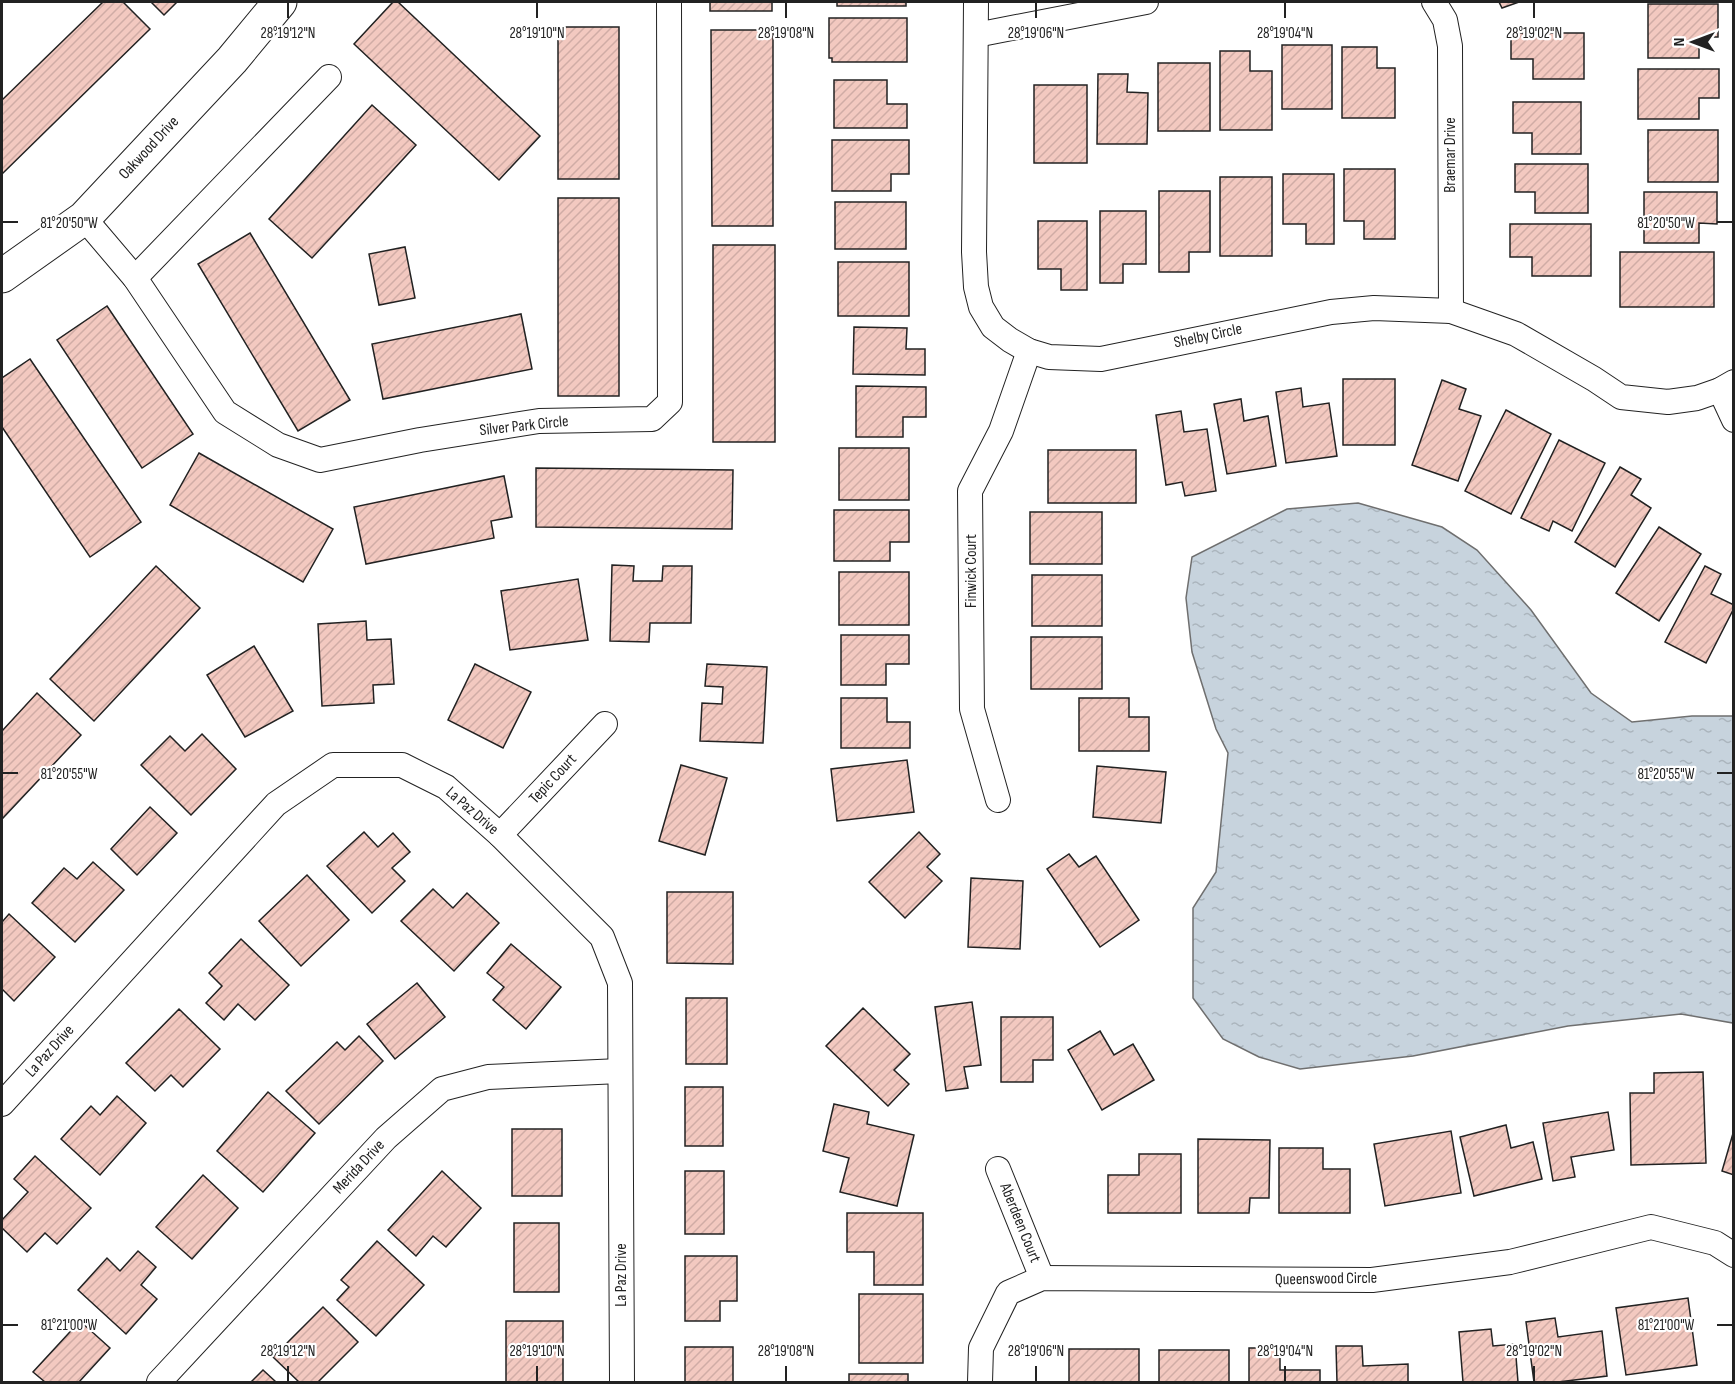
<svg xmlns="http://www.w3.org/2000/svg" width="1735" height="1384" font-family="'Sofia Sans Condensed',sans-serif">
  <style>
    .water { fill: url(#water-ripples); stroke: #6f6f6f; stroke-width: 1.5 }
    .building { fill: url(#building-hatch); stroke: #222; stroke-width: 1.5 }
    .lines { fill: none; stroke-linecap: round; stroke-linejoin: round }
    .street-casing { stroke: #222; stroke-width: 26 }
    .secondary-casing { stroke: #222; stroke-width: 35 }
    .street { stroke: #fff; stroke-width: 24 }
    .secondary { stroke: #fff; stroke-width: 33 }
    .ticks { fill: none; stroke: #222; stroke-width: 2 }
    .labels { text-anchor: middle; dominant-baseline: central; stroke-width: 4.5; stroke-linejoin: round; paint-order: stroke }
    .street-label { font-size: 16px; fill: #222; stroke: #fff }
    .ticks-label { font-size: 15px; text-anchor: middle; fill: #222; stroke: #fff; stroke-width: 4.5; stroke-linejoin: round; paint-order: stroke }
  </style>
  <defs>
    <pattern id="water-ripples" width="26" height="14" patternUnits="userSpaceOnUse" patternTransform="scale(1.5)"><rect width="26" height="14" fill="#c7d3dd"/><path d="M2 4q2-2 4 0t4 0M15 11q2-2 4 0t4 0" fill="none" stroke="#abb5bd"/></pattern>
    <pattern id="building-hatch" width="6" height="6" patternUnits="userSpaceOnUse" patternTransform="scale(1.5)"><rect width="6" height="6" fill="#f3c9c0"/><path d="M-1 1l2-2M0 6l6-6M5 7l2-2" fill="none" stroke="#d0aca5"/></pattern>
  </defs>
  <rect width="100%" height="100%" fill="#fff"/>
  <!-- water -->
  <polygon class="water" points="1358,503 1442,527 1477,550 1531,610 1591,693 1632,722 1692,716 1733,716 1733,1023 1681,1014 1568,1026 1413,1056 1300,1069 1259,1057 1223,1039 1193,998 1193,908 1216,872 1228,753 1216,729 1192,652 1186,598 1192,557 1287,509"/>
  <!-- building -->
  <g class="building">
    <polygon points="103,2 123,2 150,29 2,174 2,100"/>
    <polygon points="151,2 177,2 164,15"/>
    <polygon points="393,2 398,2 540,136 499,180 354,44"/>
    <rect x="710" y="2" width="62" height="9"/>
    <rect x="837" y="2" width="69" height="4"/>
    <polygon points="1499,2 1519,2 1502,8"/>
    <polygon points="1648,4 1718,4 1718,37 1699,37 1699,58 1648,58"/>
    <polygon points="829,18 907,18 907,62 832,62 832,58 829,58"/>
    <rect x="558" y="27" width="61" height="152"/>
    <polygon points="711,30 773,30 773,226 712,226"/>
    <polygon points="1511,33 1584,33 1584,79 1533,79 1533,59 1511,59"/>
    <rect x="1282" y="45" width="50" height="64"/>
    <polygon points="1342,47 1377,47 1377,68 1395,68 1395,118 1342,118"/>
    <polygon points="1220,51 1250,51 1250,71 1272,71 1272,130 1220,130"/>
    <rect x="1158" y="63" width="52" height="68"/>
    <polygon points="1638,69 1719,69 1719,98 1699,98 1699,119 1638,119"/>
    <polygon points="1098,74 1128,74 1127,92 1148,93 1147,144 1097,144"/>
    <polygon points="834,80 887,80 887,104 907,104 907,128 834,128"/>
    <rect x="1034" y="85" width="53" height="78"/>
    <polygon points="1513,102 1581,102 1581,154 1532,154 1532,133 1513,133"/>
    <polygon points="372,105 416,145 312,258 269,219"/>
    <rect x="1648" y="130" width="70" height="52"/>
    <polygon points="832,140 909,140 909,174 891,174 891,191 832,191"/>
    <polygon points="1515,164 1588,164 1588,213 1535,213 1535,192 1515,192"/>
    <polygon points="1344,169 1395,169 1395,239 1364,239 1364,221 1344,221"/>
    <polygon points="1283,174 1334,174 1334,244 1306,244 1306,224 1283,224"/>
    <rect x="1220" y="177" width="52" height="79"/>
    <polygon points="1159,191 1210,191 1210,252 1189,252 1189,272 1159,272"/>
    <polygon points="1644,192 1717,192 1717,224 1699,223 1699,243 1644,243"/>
    <rect x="558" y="198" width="61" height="198"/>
    <rect x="835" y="202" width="71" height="47"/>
    <polygon points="1100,211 1146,211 1146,264 1123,264 1123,283 1100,283"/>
    <polygon points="1038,221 1087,221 1087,290 1061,290 1061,269 1038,269"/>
    <polygon points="1510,224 1591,224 1591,276 1532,276 1532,257 1510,257"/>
    <polygon points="250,233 350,400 298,431 198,264"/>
    <rect x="713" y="245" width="62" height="197"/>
    <polygon points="405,247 415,298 379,305 369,254"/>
    <rect x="1620" y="252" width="94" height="55"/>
    <rect x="838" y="262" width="71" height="54"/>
    <polygon points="107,306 193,434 142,468 57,340"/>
    <polygon points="521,314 532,369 383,399 372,344"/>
    <polygon points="854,327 907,328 906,349 925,349 925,375 853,374"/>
    <polygon points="30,359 141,522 90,557 2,427 2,378"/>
    <rect x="1343" y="379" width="52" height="66"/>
    <polygon points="1442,380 1466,389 1459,409 1481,416 1458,481 1412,465"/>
    <polygon points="856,386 926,387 926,417 903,417 903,437 856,437"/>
    <polygon points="1301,388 1303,407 1329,403 1337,456 1286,463 1276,392"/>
    <polygon points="1241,399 1244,421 1268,416 1276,466 1227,474 1214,404"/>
    <polygon points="1506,410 1551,434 1511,514 1465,491"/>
    <polygon points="1181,411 1184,432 1207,429 1216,491 1185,496 1182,482 1166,485 1156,415"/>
    <polygon points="1559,440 1605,463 1572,531 1553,521 1549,531 1521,518"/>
    <rect x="839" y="448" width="70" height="52"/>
    <rect x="1048" y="450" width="88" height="53"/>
    <polygon points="199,453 333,529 303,582 170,505"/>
    <polygon points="1620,467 1641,479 1631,495 1651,508 1615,567 1575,542"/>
    <polygon points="536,468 733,470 732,529 536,527"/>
    <polygon points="504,476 512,517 491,521 494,538 366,564 354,507"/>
    <polygon points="834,510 909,510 909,542 890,542 890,561 834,561"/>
    <rect x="1030" y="512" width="72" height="52"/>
    <polygon points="1659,527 1701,554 1659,621 1616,593"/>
    <polygon points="612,565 634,566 633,581 662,581 663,566 692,566 691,623 650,623 649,642 610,641"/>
    <polygon points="156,566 200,608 94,721 50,679"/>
    <polygon points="1705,566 1721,574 1711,594 1734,605 1734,608 1706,663 1665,642"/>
    <rect x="839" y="572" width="70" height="53"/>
    <rect x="1032" y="575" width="70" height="51"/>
    <polygon points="578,579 588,640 510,650 501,591"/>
    <polygon points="366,621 367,640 391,639 394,684 373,685 374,703 322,706 318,624"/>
    <polygon points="841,635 909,635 909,664 886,664 886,685 841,685"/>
    <rect x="1031" y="637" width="71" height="52"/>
    <polygon points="254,646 293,711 245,737 207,675"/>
    <polygon points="475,664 531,692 503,748 448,720"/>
    <polygon points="707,664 767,667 763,743 700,741 702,703 722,704 723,687 705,686"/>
    <polygon points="37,693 81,735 2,819 2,731"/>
    <polygon points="841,698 887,698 887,722 910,722 910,748 841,748"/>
    <polygon points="1079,698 1129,698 1129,717 1149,717 1149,751 1079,751"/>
    <polygon points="202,734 236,769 191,815 141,765 170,736 185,751"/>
    <polygon points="907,760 914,812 837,821 831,769"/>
    <polygon points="681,765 727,778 705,855 659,841"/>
    <polygon points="1097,766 1166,772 1161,823 1093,817"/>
    <polygon points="150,807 177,833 137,875 111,849"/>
    <polygon points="364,832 378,847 393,833 410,852 392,868 405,881 372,913 327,866"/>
    <polygon points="919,832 940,854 927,867 942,881 905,918 869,882"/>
    <polygon points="1069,854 1079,867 1096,856 1139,920 1100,947 1047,869"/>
    <polygon points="93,862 124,890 75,942 32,903 64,868 77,879"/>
    <polygon points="307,875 349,920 301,966 259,921"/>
    <polygon points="971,878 1023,881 1020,949 968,947"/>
    <polygon points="433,889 453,908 467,893 499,923 454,971 401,921"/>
    <polygon points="667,892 733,892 733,964 667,963"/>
    <polygon points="9,914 55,957 14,1001 2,989 2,922"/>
    <polygon points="241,939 289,985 255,1020 238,1004 224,1020 206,1003 222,986 209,973"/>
    <polygon points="511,944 561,987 526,1029 493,1000 504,987 487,973"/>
    <polygon points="417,983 445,1017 395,1059 367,1024"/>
    <rect x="686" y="998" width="41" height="66"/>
    <polygon points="972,1002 981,1065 964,1067 968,1088 946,1091 935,1007"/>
    <polygon points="863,1008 910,1054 894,1070 909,1084 888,1106 826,1046"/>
    <polygon points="179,1009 220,1049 183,1087 171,1075 155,1091 126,1063"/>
    <polygon points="1001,1017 1053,1017 1053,1060 1033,1060 1033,1082 1001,1082"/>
    <polygon points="1100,1031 1114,1055 1133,1044 1154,1080 1102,1110 1068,1050"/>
    <polygon points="359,1036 383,1061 319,1124 286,1091 337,1042 345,1050"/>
    <polygon points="1703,1072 1706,1163 1631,1165 1630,1093 1654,1093 1654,1073"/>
    <rect x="685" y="1087" width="38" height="59"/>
    <polygon points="268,1092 315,1133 263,1192 217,1151"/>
    <polygon points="117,1096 146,1123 100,1175 61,1139 91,1106 100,1115"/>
    <polygon points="834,1104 869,1112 867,1124 914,1135 897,1206 840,1192 849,1158 823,1151"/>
    <polygon points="1608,1112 1614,1150 1571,1157 1575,1177 1553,1181 1543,1123"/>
    <polygon points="1506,1125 1511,1148 1533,1142 1542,1179 1474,1196 1460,1137"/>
    <rect x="512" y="1129" width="50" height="67"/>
    <polygon points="1734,1130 1734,1175 1722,1171"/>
    <polygon points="1451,1131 1461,1193 1385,1206 1374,1144"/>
    <polygon points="1198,1139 1270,1140 1269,1198 1250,1198 1249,1213 1198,1213"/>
    <polygon points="1279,1148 1323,1148 1323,1169 1350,1169 1350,1213 1279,1213"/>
    <polygon points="1139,1154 1181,1154 1181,1213 1108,1213 1108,1175 1139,1175"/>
    <polygon points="35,1156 91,1208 57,1244 45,1233 27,1252 2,1228 2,1220 28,1192 14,1179"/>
    <polygon points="442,1171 481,1208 446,1247 433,1236 416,1256 388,1230"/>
    <rect x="685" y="1171" width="39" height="63"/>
    <polygon points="203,1175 238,1208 192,1259 156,1227"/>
    <polygon points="847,1213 923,1213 923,1285 874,1285 874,1252 847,1252"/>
    <rect x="514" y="1223" width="45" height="69"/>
    <polygon points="377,1241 424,1285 376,1336 337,1300 349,1287 341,1280"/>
    <polygon points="138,1251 156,1267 141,1285 157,1299 126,1334 78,1290 107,1258 120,1271"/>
    <polygon points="685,1256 737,1256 737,1301 720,1301 720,1321 685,1321"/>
    <rect x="859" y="1294" width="64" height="69"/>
    <polygon points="1688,1298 1697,1365 1626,1375 1616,1308"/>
    <polygon points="323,1307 358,1342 318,1382 299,1382 273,1357"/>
    <polygon points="1555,1318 1558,1337 1602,1331 1607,1376 1558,1382 1534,1382 1526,1322"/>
    <polygon points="80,1321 110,1348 79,1382 45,1382 33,1372"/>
    <rect x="506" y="1321" width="57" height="61"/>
    <polygon points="1491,1329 1493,1346 1515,1344 1518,1382 1463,1382 1459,1332"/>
    <polygon points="1336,1346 1362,1346 1363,1366 1408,1364 1408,1382 1337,1382"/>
    <rect x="685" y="1347" width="48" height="35"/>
    <polygon points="1249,1348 1280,1348 1280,1370 1320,1370 1320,1382 1249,1382"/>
    <rect x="1069" y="1349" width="70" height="33"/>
    <rect x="1159" y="1350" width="70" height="32"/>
    <polygon points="263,1370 276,1382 251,1382"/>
    <rect x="849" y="1374" width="59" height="8"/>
  </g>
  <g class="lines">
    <defs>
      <g id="street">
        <polyline points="976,2 974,252 976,287 981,307 993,327 1010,340 1029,351 1049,357 1101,359 1331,312 1374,308 1451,311 1516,334 1594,379 1621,397 1668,402 1697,398 1720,390 1734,382"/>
        <polyline points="1434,2 1445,20 1450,46 1451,311"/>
        <polyline points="976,35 1146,2"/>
        <polyline points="84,218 135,278 225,412 278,445 320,460 420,440 539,421 652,419 670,402 669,2"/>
        <polyline points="135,278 329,77"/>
        <polyline points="1720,390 1734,420"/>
        <polyline points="998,800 972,709 970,491 1001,431 1029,351"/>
        <polyline points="500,835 605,724"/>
        <polyline points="2,1104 276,804 333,765 402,765 446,787 500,835 602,937 620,983 622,1382"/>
        <polyline points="998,1169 1042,1278"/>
        <polyline points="159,1382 386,1138 442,1089 488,1077 620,1071"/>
        <polyline points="980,1382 981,1348 1008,1293 1042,1278 1372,1280 1510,1262 1651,1227 1715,1243 1734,1255"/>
      </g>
      <polyline id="secondary" points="2,276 84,218 232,60 280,2"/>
    </defs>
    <!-- street casing -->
    <use href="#street" class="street-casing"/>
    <!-- secondary casing -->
    <use href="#secondary" class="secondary-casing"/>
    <!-- street -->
    <use href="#street" class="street"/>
    <!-- secondary -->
    <use href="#secondary" class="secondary"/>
  </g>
  <!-- ticks -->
  <path class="ticks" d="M 288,3 L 288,18M 537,3 L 537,18M 786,3 L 786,18M 1036,3 L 1036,18M 1285,3 L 1285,18M 1534,3 L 1534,18M 3,222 L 18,222M 1717,222 L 1732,222M 3,773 L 18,773M 1717,773 L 1732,773M 3,1325 L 18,1325M 1717,1325 L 1732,1325M 288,1366 L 288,1381M 537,1366 L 537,1381M 786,1366 L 786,1381M 1036,1366 L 1036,1381M 1285,1366 L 1285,1381M 1534,1366 L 1534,1381"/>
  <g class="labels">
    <!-- street labels -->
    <g class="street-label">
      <text transform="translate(149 148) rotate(-47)">Oakwood Drive</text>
      <text transform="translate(1450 155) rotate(-90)">Braemar Drive</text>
      <text transform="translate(1208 336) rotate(-12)">Shelby Circle</text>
      <text transform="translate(524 426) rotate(-6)">Silver Park Circle</text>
      <text transform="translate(971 571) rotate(-90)">Finwick Court</text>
      <text transform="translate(553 779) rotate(-47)">Tepic Court</text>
      <text transform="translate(472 811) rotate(41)">La Paz Drive</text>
      <text transform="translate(50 1051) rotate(-48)">La Paz Drive</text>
      <text transform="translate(359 1167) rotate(-47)">Merida Drive</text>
      <text transform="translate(1020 1223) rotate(68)">Aberdeen Court</text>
      <text transform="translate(621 1275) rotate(-90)">La Paz Drive</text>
      <text transform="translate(1326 1279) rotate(-1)">Queenswood Circle</text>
    </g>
  </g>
  <g class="ticks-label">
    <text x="288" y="38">28°19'12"N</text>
    <text x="537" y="38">28°19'10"N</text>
    <text x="786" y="38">28°19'08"N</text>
    <text x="1036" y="38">28°19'06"N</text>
    <text x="1285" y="38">28°19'04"N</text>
    <text x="1534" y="38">28°19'02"N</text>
    <text x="1666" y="228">81°20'50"W</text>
    <text x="69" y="228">81°20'50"W</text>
    <text x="1666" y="779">81°20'55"W</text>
    <text x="69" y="779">81°20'55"W</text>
    <text x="1666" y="1330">81°21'00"W</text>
    <text x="69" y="1330">81°21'00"W</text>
    <text x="288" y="1356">28°19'12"N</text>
    <text x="537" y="1356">28°19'10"N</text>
    <text x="786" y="1356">28°19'08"N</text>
    <text x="1036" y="1356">28°19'06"N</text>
    <text x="1285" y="1356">28°19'04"N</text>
    <text x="1534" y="1356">28°19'02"N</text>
  </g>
  <!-- border -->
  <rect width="1735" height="1384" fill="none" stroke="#222222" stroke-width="6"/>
  <!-- north arrow -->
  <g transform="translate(1693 42) rotate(270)" stroke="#ffffff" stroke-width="4.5" paint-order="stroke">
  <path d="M0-4.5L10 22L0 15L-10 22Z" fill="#222222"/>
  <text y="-9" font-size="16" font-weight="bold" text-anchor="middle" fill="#222222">N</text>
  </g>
</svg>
